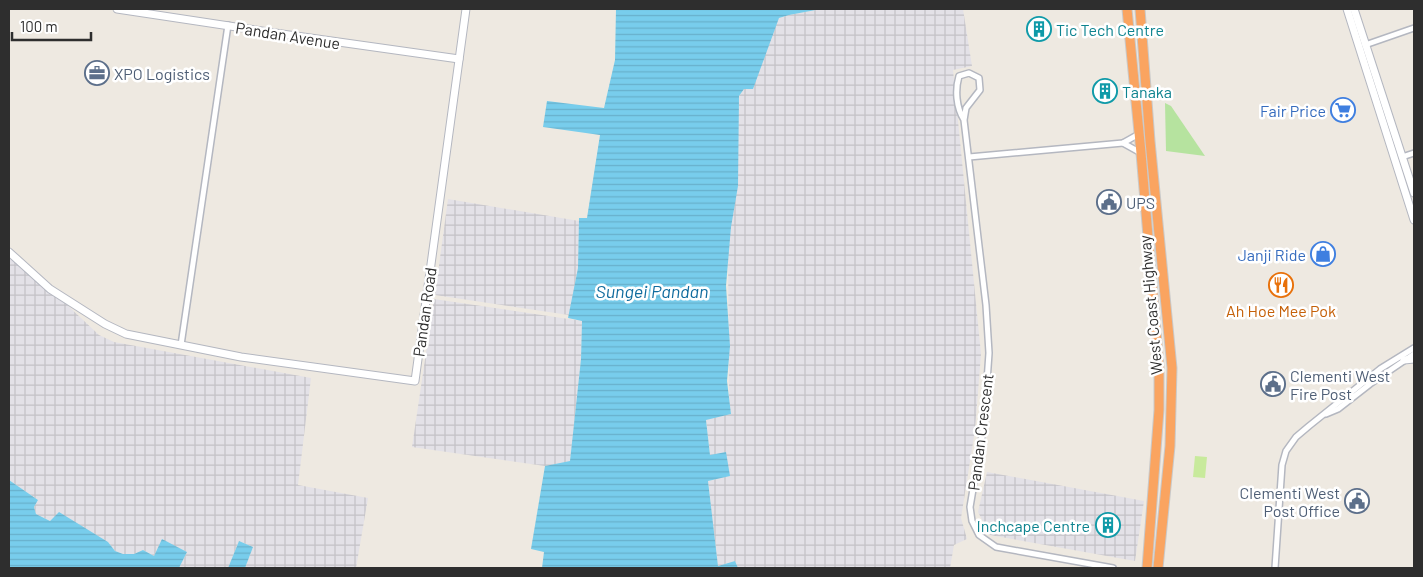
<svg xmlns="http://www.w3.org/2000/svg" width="1423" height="577" font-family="Barlow,sans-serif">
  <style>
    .industrial { fill: url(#industrial-grid) }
    .grass { fill: #b6e39f }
    .pitch { fill: #c8ea9c }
    .water { fill: url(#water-rules) }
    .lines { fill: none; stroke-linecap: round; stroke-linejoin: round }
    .street-casing { stroke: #b4b7c0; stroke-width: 8 }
    .secondary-casing { stroke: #b4b7c0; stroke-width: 9 }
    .highway-casing { stroke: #c9c9c9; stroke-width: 11 }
    .street { stroke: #fff; stroke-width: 5 }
    .secondary { stroke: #fff; stroke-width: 7 }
    .highway { stroke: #faa460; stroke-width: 9 }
    .labels { text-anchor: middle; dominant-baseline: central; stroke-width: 5; stroke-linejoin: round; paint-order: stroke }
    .culture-label { font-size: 16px; fill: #0d838f; stroke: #fff; text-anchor: start }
    .street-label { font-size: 16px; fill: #2e2e2e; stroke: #fff }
    .service-label { font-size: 16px; fill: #4e5e75; stroke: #fff; text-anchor: start }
    .shop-label { font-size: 16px; fill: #366cbe; stroke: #fff; text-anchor: end }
    .food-label { font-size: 16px; fill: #c56008; stroke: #fff }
    .water-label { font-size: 18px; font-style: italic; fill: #116c9e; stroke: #fff }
  </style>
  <defs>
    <pattern id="industrial-grid" width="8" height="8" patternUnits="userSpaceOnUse" patternTransform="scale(1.25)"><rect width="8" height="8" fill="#e3e1e7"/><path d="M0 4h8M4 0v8" fill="none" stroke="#c3c1c6"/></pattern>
    <pattern id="water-rules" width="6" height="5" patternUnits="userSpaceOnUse" patternTransform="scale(1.25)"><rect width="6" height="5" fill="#78cdec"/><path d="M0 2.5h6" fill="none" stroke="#68b0cb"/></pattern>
  </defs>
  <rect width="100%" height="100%" fill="#eee9e1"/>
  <!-- industrial -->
  <g class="industrial">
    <polygon points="821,9 963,9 972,66 953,70 981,354 975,430 961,518 967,539 954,545 950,568 738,568 735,561 718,566 708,481 729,476 710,455 706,419 731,414 729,399 728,240 739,96 744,89 779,18 789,15"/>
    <polygon points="448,199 579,221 578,268 569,315 435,295"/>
    <polygon points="9,250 99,335 114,342 311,378 298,485 368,498 356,568 245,568 253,547 239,541 228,568 179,568 187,552 162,540 154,556 143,550 134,554 123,554 115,551 108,542 59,513 50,521 36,514 34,507 38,500 9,480"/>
    <polygon points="434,299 582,321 581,359 570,462 545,466 412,447"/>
    <polygon points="987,472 1144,501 1135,561 990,535 978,512"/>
  </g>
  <!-- grass -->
  <polygon class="grass" points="1165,103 1171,106 1205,156 1166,151"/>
  <!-- pitch -->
  <polygon class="pitch" points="1195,456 1207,457 1205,478 1193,477"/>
  <!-- water -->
  <g class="water">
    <polygon points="616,9 821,9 789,15 779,18 753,89 744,89 739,96 738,186 731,227 726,286 730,346 727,381 731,414 706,420 710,455 726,452 730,476 708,481 718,566 735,561 738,568 542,568 544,552 531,549 545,466 570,461 581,359 582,321 568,318 578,268 579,218 587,218 600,135 543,127 547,101 604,108 615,60"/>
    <polygon points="9,480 38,500 34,507 36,514 50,521 59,512 108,542 115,551 123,554 134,554 143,550 154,556 162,539 187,552 179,568 9,568"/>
    <polygon points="239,541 253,547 245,568 228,568"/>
  </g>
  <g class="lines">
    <defs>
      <g id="street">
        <polyline points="1365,45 1414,28"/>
        <path d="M 964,120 C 956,107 955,90 959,76 L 969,73 L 979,78 L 980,90 L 966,108 L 964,120 L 986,305 L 989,353 L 984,424 L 970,507 L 972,521 L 979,535 L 996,547 L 1113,568"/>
        <polyline points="1123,143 1141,153"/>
        <polyline points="969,157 1123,143 1139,134"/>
        <polyline points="1402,157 1414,153"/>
        <polyline points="181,345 228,25"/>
        <polyline points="1326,414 1338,409 1370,384 1414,354"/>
        <polyline points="1275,568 1282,465 1286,451 1296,437 1309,426 1380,369 1414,348"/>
      </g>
      <g id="secondary">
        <polyline points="117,9 282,34 459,59"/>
        <polyline points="1347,9 1414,220"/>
        <polyline points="1354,9 1414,193"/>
        <polyline points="9,252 50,289 105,324 126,334 241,357 415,381 466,9"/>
        <polyline points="1404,360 1414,359"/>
      </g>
      <g id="highway">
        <polyline points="1127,9 1141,153 1159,367 1159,410 1147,568"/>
        <polyline points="1140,9 1150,141 1172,368 1170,446 1158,568"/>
      </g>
    </defs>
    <!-- street casing -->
    <use href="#street" class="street-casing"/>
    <!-- secondary casing -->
    <use href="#secondary" class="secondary-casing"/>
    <!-- highway casing -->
    <use href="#highway" class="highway-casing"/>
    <!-- street -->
    <use href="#street" class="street"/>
    <!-- secondary -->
    <use href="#secondary" class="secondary"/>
    <!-- highway -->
    <use href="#highway" class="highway"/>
  </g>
  <!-- icons -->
  <defs>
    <symbol id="building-ring" viewBox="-11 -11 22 22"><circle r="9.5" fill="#fff" stroke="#0f9aa8" stroke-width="1.5"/><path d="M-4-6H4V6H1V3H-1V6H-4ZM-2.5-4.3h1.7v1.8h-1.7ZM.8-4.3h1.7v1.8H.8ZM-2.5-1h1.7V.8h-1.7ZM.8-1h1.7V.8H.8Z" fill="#0f9aa8"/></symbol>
    <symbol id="office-ring" viewBox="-11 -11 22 22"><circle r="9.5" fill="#fff" stroke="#5c6f8a" stroke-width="1.5"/><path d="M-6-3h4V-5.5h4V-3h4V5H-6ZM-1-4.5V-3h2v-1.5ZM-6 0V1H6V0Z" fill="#5c6f8a"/></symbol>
    <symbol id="supermarket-ring" viewBox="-11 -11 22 22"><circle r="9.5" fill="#fff" stroke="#3f7fe0" stroke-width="1.5"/><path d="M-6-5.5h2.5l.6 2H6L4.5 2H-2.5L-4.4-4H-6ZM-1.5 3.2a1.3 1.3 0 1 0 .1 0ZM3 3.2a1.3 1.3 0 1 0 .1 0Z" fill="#3f7fe0"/></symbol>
    <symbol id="civic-ring" viewBox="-11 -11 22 22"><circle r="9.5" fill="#fff" stroke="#5c6f8a" stroke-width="1.5"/><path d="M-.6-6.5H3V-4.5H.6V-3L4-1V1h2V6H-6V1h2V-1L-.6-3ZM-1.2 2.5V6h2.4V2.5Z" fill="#5c6f8a"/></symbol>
    <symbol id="shop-ring" viewBox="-11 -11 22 22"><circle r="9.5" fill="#fff" stroke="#3f7fe0" stroke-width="1.5"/><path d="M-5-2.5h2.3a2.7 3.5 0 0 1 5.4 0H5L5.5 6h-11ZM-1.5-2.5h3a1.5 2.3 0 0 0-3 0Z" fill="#3f7fe0"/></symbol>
    <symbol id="restaurant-ring" viewBox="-11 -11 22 22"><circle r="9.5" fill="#fff" stroke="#e8710a" stroke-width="1.5"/><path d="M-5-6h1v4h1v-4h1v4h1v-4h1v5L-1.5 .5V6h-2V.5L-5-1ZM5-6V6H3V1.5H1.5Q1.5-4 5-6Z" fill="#e8710a"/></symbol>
  </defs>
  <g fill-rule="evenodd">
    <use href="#building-ring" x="1025" y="15" width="28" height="28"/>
    <use href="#office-ring" x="83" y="59" width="28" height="28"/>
    <use href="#building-ring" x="1091" y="77" width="28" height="28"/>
    <use href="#supermarket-ring" x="1329" y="96" width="28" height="28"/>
    <use href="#civic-ring" x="1095" y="188" width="28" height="28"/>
    <use href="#shop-ring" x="1309" y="240" width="28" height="28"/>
    <use href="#restaurant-ring" x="1267" y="271" width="28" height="28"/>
    <use href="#civic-ring" x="1259" y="370" width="28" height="28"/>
    <use href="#civic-ring" x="1343" y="487" width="28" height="28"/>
    <use href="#building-ring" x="1094" y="511" width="28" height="28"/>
  </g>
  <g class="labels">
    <!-- culture labels -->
    <g class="culture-label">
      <text x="1056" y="29">Tic Tech Centre</text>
      <text x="1122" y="91">Tanaka</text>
      <text x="1090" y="525" text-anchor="end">Inchcape Centre</text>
    </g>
    <!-- street labels -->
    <g class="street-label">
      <text transform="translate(288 35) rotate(9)">Pandan Avenue</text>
      <text transform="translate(1150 305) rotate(-95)">West Coast Highway</text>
      <text transform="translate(424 312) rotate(-82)">Pandan Road</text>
      <text transform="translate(980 432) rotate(-83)">Pandan Crescent</text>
    </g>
    <!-- service labels -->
    <g class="service-label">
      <text x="114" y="73">XPO Logistics</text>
      <text x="1126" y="202">UPS</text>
      <text x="1290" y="375">Clementi West<tspan x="1290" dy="18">Fire Post</tspan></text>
      <text x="1340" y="492" text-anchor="end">Clementi West<tspan x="1340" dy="18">Post Office</tspan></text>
    </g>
    <!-- shop labels -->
    <g class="shop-label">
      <text x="1326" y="110">Fair Price</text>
      <text x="1306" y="254">Janji Ride</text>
    </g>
    <!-- food labels -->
    <g class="food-label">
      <text x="1281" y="310">Ah Hoe Mee Pok</text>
    </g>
    <!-- water labels -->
    <g class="water-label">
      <text x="652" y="291">Sungei Pandan</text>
    </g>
  </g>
  <!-- border -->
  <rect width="1423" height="577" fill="none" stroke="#2e2e2e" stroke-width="20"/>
  <!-- scale -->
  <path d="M12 32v8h79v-8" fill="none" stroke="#2e2e2e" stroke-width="2.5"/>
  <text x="20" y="32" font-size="15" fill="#2e2e2e" stroke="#ffffff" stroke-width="4" paint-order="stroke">100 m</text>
</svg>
